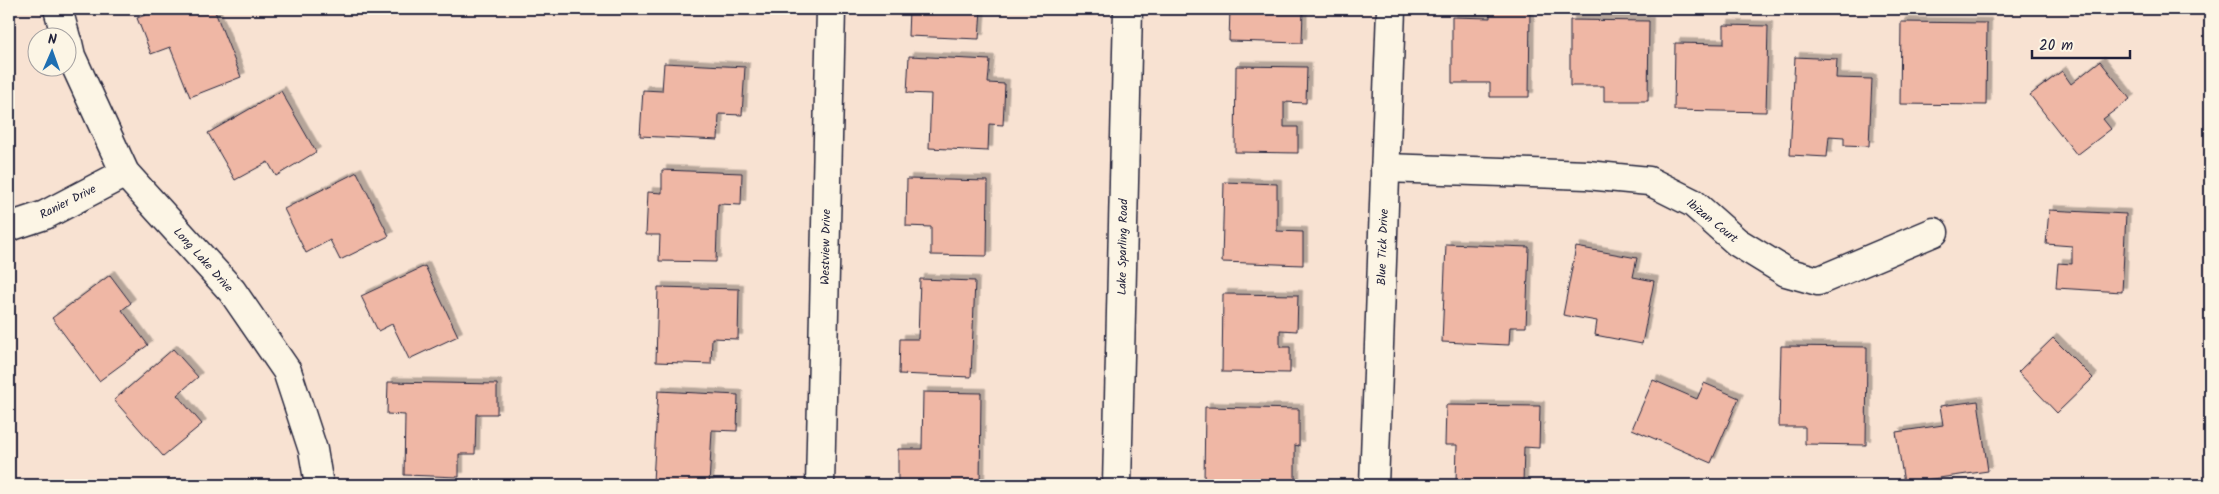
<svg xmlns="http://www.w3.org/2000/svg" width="2219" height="494" font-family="Kalam,sans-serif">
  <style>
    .building { fill: #efb7a5; stroke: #22223b; filter: url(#shadow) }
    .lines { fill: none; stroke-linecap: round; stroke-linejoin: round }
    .minor-casing { stroke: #22223b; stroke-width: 31 }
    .tertiary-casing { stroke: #22223b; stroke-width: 31 }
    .minor { stroke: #fcf5e5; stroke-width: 28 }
    .tertiary { stroke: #fcf5e5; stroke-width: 28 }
    .labels { text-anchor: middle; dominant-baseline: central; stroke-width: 4; stroke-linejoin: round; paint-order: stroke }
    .street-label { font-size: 12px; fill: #22223b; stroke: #fcf5e5 }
  </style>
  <defs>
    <filter id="shadow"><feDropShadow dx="4.5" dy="-4.5" stdDeviation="0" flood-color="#0004"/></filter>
  </defs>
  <rect width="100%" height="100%" fill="#f8e2d2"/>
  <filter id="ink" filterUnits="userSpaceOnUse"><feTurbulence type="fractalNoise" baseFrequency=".02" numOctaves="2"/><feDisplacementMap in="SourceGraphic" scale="10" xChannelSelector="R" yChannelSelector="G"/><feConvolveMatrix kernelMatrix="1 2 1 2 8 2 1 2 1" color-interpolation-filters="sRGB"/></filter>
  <g filter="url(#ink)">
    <!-- building -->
    <g class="building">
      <polygon points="162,9 214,9 241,77 190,97 170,47 151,54 137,18"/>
      <polygon points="909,9 981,9 979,39 908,36"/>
      <polygon points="1230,9 1303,9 1302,43 1229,41"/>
      <polygon points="1490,9 1530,9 1529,97 1490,97 1490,83 1452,83 1452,17 1490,18"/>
      <polygon points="1570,20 1649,21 1648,101 1604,101 1604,86 1570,86"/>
      <polygon points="1901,22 1987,23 1986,105 1900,104"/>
      <polygon points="1724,25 1768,26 1766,112 1674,110 1675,43 1724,44"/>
      <polygon points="909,56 990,60 988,83 1005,84 1003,125 989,124 988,151 929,148 931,94 907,93"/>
      <polygon points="1795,57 1837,59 1836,78 1872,79 1869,146 1844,145 1844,137 1829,136 1827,157 1790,155"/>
      <polygon points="2100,61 2130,99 2103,119 2111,129 2077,155 2030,95 2062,71 2071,84"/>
      <polygon points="664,63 745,67 742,115 719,114 718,140 640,136 643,90 662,91"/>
      <polygon points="1236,66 1307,67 1306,103 1284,102 1284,127 1298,127 1298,153 1235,152"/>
      <polygon points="281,91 316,152 276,176 268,162 235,180 208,133"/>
      <polygon points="662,170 742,173 741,205 718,204 716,262 659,261 660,235 646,235 648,192 662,193"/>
      <polygon points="357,172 389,236 340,260 330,240 306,253 284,209"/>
      <polygon points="907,179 988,181 987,256 931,255 931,227 906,226"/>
      <polygon points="1224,182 1277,184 1277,231 1303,232 1303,265 1222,262"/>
      <polygon points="2049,210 2126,214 2122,292 2056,288 2058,263 2072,264 2072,246 2046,244"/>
      <polygon points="1446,244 1529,247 1526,327 1510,327 1509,345 1442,342"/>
      <polygon points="1576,247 1637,258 1633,277 1654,281 1642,344 1595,335 1597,321 1563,315"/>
      <polygon points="425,266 458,336 409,359 392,324 378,331 361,296"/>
      <polygon points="110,275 131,303 122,310 148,345 99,381 52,318"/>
      <polygon points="920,279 975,281 971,377 899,374 900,339 918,339"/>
      <polygon points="658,287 739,289 738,339 712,338 711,364 656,362"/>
      <polygon points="1223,294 1298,295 1297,331 1280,330 1280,347 1290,347 1290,373 1222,372"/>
      <polygon points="2053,338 2093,378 2057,413 2018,372"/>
      <polygon points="1781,346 1867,347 1866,445 1805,444 1805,427 1779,427"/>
      <polygon points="173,349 198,377 177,395 202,424 163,456 114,400"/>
      <polygon points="1653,380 1697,399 1704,383 1739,398 1711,463 1632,429"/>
      <polygon points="388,382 497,384 497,414 476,414 475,454 459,454 459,477 404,475 405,415 387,414"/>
      <polygon points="658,391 738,395 737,431 712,430 709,485 653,482"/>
      <polygon points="923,392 981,393 980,485 898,485 898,449 922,449"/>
      <polygon points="1978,401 1988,471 1904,483 1896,432 1943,425 1940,406"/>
      <polygon points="1446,405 1540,406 1539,448 1524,447 1523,483 1456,481 1457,445 1445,445"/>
      <polygon points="1205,407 1299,409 1299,446 1295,445 1295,484 1204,482"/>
    </g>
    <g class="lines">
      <defs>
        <g id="minor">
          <polyline points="58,9 66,38"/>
          <polyline points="68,43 71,56 125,173 232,291 287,371 313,450 319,485"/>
          <polyline points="1385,168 1587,175 1649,181 1693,203 1737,242 1786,272 1818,281 1934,232"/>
          <polyline points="9,227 45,215 125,173"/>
          <polyline points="820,485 831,9"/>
          <polyline points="1374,485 1391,9"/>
        </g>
        <polyline id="tertiary" points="1117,485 1128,9"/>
      </defs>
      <!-- minor casing -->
      <use href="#minor" class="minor-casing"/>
      <!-- tertiary casing -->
      <use href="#tertiary" class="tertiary-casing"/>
      <!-- minor -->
      <use href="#minor" class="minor"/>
      <!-- tertiary -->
      <use href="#tertiary" class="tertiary"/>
    </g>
  </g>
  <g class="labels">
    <!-- street labels -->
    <g class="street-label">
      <text transform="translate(68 202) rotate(-27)">Ranier Drive</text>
      <text transform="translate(1712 221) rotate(39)">Ibizan Court</text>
      <text transform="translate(826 247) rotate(-89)">Westview Drive</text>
      <text transform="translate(1123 247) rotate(-89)">Lake Sparling Road</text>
      <text transform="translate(1383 247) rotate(-88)">Blue Tick Drive</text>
      <text transform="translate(203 260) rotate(48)">Long Lake Drive</text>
    </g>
  </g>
  <!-- margin -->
  <rect width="2219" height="494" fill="none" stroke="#fcf5e5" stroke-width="30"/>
  <rect x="15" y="15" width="2189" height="464" fill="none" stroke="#22223b" stroke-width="2" filter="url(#ink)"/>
  <!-- north arrow -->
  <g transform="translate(52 52) rotate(2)"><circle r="24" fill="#fcf5e5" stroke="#a5a1a1"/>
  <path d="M0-4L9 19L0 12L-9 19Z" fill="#1f6fb2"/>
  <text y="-8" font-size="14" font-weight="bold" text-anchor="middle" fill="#22223b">N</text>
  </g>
  <!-- scale -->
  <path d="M2032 50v8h98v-8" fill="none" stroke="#22223b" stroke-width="2.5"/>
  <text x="2039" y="50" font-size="15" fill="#22223b" stroke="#fcf5e5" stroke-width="4" paint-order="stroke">20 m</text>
</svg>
